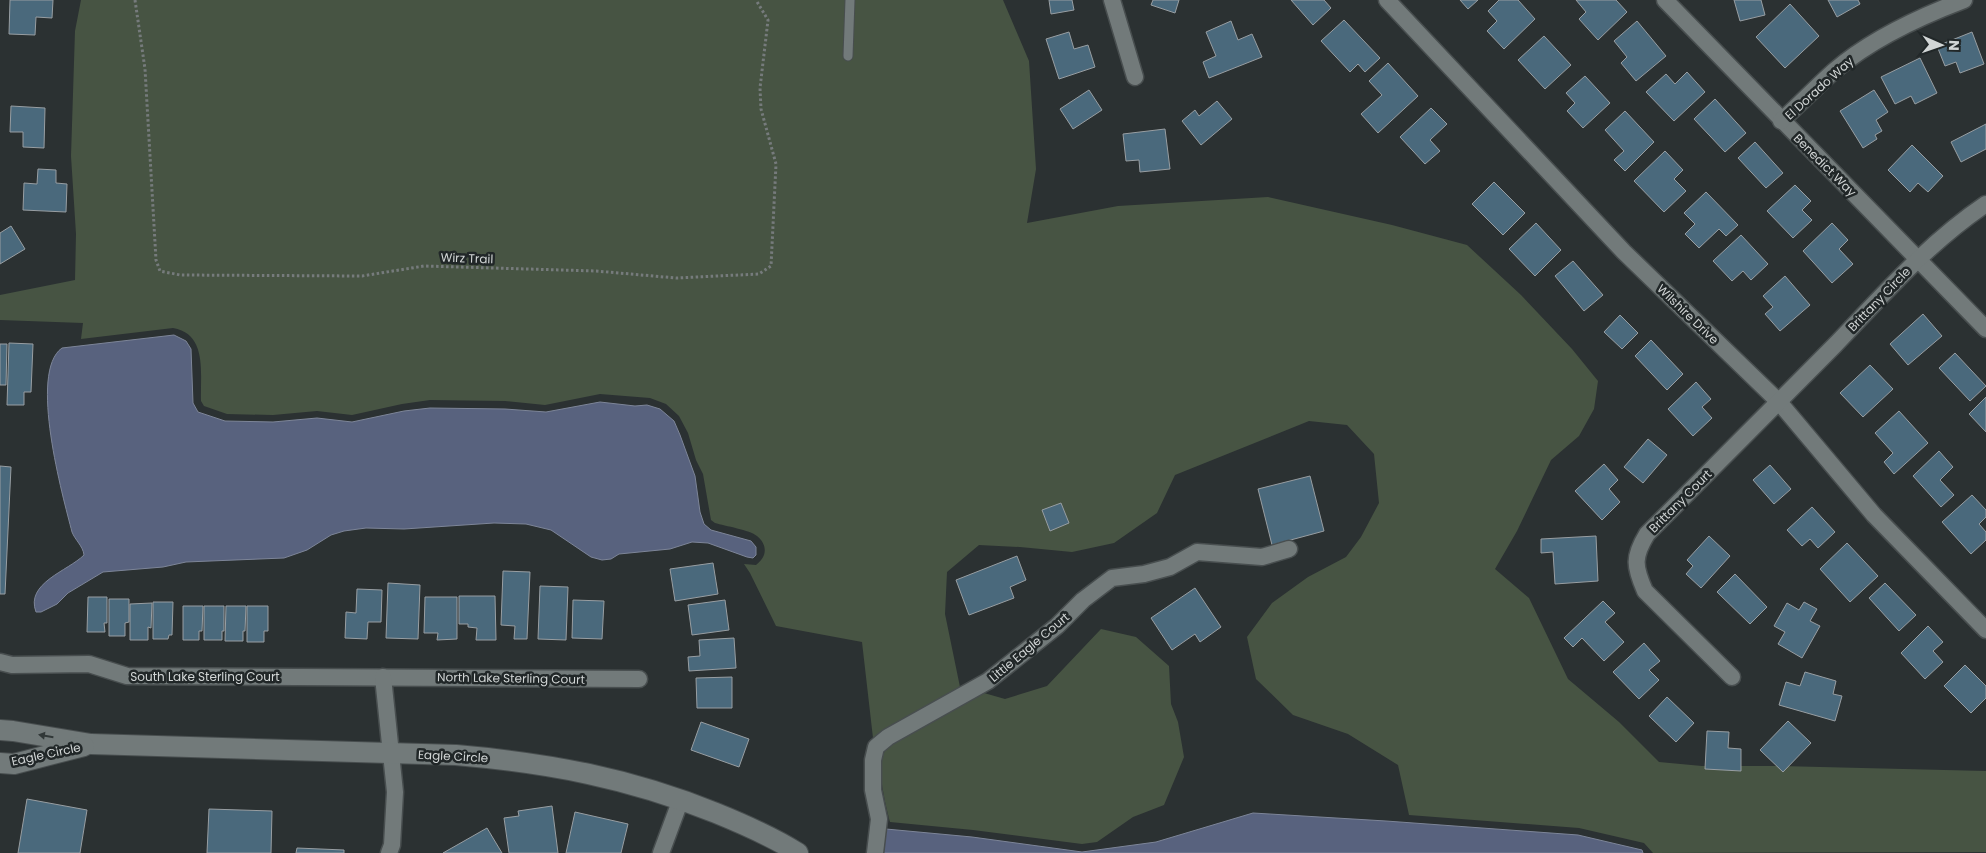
<svg xmlns="http://www.w3.org/2000/svg" width="1986" height="853" font-family="Poppins,sans-serif">
  <style>
    .green { fill: #475443 }
    .water { fill: #58627e; stroke: #7d8598 }
    .building { fill: #4a697c; stroke: #989ea2 }
    .lines { fill: none; stroke-linecap: round; stroke-linejoin: round }
    .service-casing { stroke: #484e4f; stroke-width: 11 }
    .minor-casing { stroke: #484e4f; stroke-width: 19 }
    .tertiary-casing { stroke: #484e4f; stroke-width: 22 }
    .path { stroke: #767b7c; stroke-width: 3; stroke-dasharray: 2.5 2.5; stroke-linecap: butt }
    .service { stroke: #727a7a; stroke-width: 9 }
    .minor { stroke: #727a7a; stroke-width: 16 }
    .tertiary { stroke: #727a7a; stroke-width: 20 }
    .oneway { fill: #313838 }
    .labels { text-anchor: middle; dominant-baseline: central; stroke-width: 5; stroke-linejoin: round; paint-order: stroke }
    .street-label { font-size: 12px; fill: #d2d6d6; stroke: #212728 }
  </style>
  <rect width="100%" height="100%" fill="#2b3132"/>
  <!-- green -->
  <g class="green">
    <path d="M 81,0 L 1003,0 L 1029,61 L 1036,169 L 1027,223 L 1118,206 L 1268,197 L 1392,225 L 1467,245 L 1521,295 L 1572,349 L 1598,381 L 1594,409 L 1579,436 L 1551,460 L 1517,531 L 1495,569 L 1529,598 L 1568,679 L 1619,722 L 1659,762 L 1702,766 L 1780,766 L 1986,771 L 1986,852 L 1653,853 L 1644,843 L 1579,828 L 1409,815 L 1398,765 L 1348,734 L 1293,715 L 1256,679 L 1247,637 L 1272,603 L 1308,577 L 1346,557 L 1361,537 L 1379,503 L 1374,454 L 1347,425 L 1309,421 L 1175,475 L 1157,513 L 1114,543 L 1072,552 L 1020,547 L 979,545 L 947,572 L 945,614 L 960,687 L 883,730 L 873,738 L 862,642 L 776,626 L 750,573 L 744,564 L 756,565 C 767,557 768,545 757,536 C 750,530 725,526 715,523 L 711,520 L 703,474 L 696,460 L 688,433 L 679,416 L 666,404 L 650,398 L 600,394 L 545,405 L 505,401 L 430,400 L 402,404 L 352,415 L 317,411 L 273,415 L 227,414 L 204,406 L 201,401 C 200,374 208,334 173,328 L 81,339 L 83,323 L 0,320 L 0,295 L 75,280 L 76,234 L 71,156 L 75,31 Z"/>
    <path d="M 1101,629 L 1136,637 L 1169,666 L 1171,704 L 1178,722 L 1184,757 L 1164,805 L 1133,817 L 1097,842 L 1082,844 L 973,830 L 890,822 C 886,806 875,765 885,751 C 887,748 891,746 894,743 L 984,693 L 1005,699 L 1047,686 Z"/>
  </g>
  <!-- water -->
  <g class="water">
    <path d="M 174,335 L 186,341 L 191,349 L 193,403 L 198,412 L 225,421 L 273,422 L 317,418 L 352,422 L 404,411 L 430,408 L 505,409 L 546,412 L 600,402 L 635,406 L 647,405 L 660,409 L 674,421 L 680,435 L 695,476 L 700,512 L 704,524 L 711,530 L 751,541 L 756,547 L 756,555 L 753,558 L 747,557 L 708,543 L 692,542 L 670,549 L 619,554 L 611,559 L 602,560 L 591,557 L 551,530 L 526,524 L 494,523 L 404,529 L 366,528 L 344,531 L 331,535 L 307,550 L 284,558 L 186,562 L 163,567 L 103,572 L 68,593 L 57,604 L 41,612 L 36,612 C 25,583 68,571 84,555 C 83,546 75,540 72,532 C 63,497 28,372 62,348 Z"/>
    <polygon points="1253,813 1386,821 1578,835 1642,850 1643,853 884,853 876,849 886,829 972,837 1082,852 1156,842"/>
  </g>
  <!-- building -->
  <g class="building">
    <polygon points="10,0 53,0 52,18 36,17 35,35 9,34"/>
    <polygon points="1049,0 1072,0 1074,10 1051,14"/>
    <polygon points="1153,0 1179,0 1175,13 1151,5"/>
    <polygon points="1291,0 1324,0 1331,8 1313,25"/>
    <polygon points="1460,0 1478,0 1468,9"/>
    <polygon points="1499,0 1518,0 1535,19 1504,49 1487,31 1497,21 1488,11"/>
    <polygon points="1576,0 1616,0 1627,12 1598,40 1579,19 1586,12"/>
    <polygon points="1734,0 1761,0 1765,15 1740,21"/>
    <polygon points="1828,0 1858,0 1860,4 1837,17"/>
    <polygon points="1790,4 1819,36 1785,68 1756,37"/>
    <polygon points="1344,20 1380,58 1365,72 1358,64 1350,72 1321,41"/>
    <polygon points="1231,21 1238,40 1252,34 1262,57 1209,78 1203,62 1216,56 1206,32"/>
    <polygon points="1637,21 1666,56 1636,81 1621,63 1627,57 1614,41"/>
    <polygon points="1069,32 1074,49 1088,45 1095,67 1059,79 1046,39"/>
    <polygon points="1972,32 1984,64 1960,73 1956,62 1945,66 1937,46"/>
    <polygon points="1544,36 1571,65 1545,89 1518,60"/>
    <polygon points="1920,58 1937,93 1915,104 1911,96 1895,104 1881,77"/>
    <polygon points="1388,63 1418,96 1378,133 1361,114 1382,95 1369,81"/>
    <polygon points="1687,72 1705,92 1674,121 1646,92 1666,74 1675,84"/>
    <polygon points="1585,76 1610,103 1583,128 1567,111 1575,103 1566,93"/>
    <polygon points="1089,90 1102,110 1073,129 1060,109"/>
    <polygon points="1874,90 1888,112 1876,120 1882,131 1875,135 1877,139 1863,148 1840,111"/>
    <polygon points="1715,99 1746,133 1725,152 1694,119"/>
    <polygon points="1217,101 1232,119 1201,145 1182,121 1195,110 1199,116"/>
    <polygon points="11,106 45,108 44,148 23,147 23,132 10,132"/>
    <polygon points="1431,108 1447,124 1430,140 1440,151 1425,164 1400,137"/>
    <polygon points="1625,111 1654,142 1625,171 1614,160 1624,151 1605,130"/>
    <polygon points="1986,124 1986,149 1961,162 1951,142"/>
    <polygon points="1165,129 1170,169 1140,172 1139,160 1126,161 1123,134"/>
    <polygon points="1755,142 1783,173 1766,188 1738,158"/>
    <polygon points="1912,145 1943,176 1928,192 1918,183 1910,192 1888,170"/>
    <polygon points="1665,151 1683,170 1674,179 1686,191 1664,212 1634,181"/>
    <polygon points="38,169 56,170 56,183 67,184 66,212 23,210 24,183 37,184"/>
    <polygon points="1494,182 1525,213 1503,235 1472,204"/>
    <polygon points="1795,185 1811,201 1802,210 1812,220 1793,238 1767,211"/>
    <polygon points="1706,192 1738,225 1726,236 1719,229 1699,248 1685,234 1695,224 1684,213"/>
    <polygon points="1536,223 1561,250 1535,276 1509,249"/>
    <polygon points="1832,223 1848,240 1839,249 1853,264 1832,283 1803,251"/>
    <polygon points="11,226 25,249 0,264 0,233"/>
    <polygon points="1741,235 1768,264 1751,280 1743,271 1732,281 1713,261"/>
    <polygon points="1573,261 1603,295 1584,311 1555,276"/>
    <polygon points="1785,276 1810,305 1780,331 1765,314 1773,307 1763,296"/>
    <polygon points="1923,314 1942,336 1908,365 1890,344"/>
    <polygon points="1620,315 1638,333 1622,349 1604,332"/>
    <polygon points="1651,340 1683,374 1667,390 1635,356"/>
    <polygon points="9,343 33,344 31,392 24,392 24,405 7,405"/>
    <polygon points="0,344 7,344 6,385 0,385"/>
    <polygon points="1955,353 1986,386 1970,401 1939,368"/>
    <polygon points="1870,365 1893,389 1863,417 1840,393"/>
    <polygon points="1696,382 1711,399 1702,407 1712,418 1693,436 1668,409"/>
    <polygon points="1986,397 1986,432 1969,414"/>
    <polygon points="1899,411 1928,443 1894,474 1884,462 1893,453 1875,433"/>
    <polygon points="1648,439 1667,455 1643,483 1624,467"/>
    <polygon points="1939,451 1953,467 1940,480 1954,495 1941,507 1913,476"/>
    <polygon points="1604,464 1618,480 1609,489 1620,502 1602,520 1575,491"/>
    <polygon points="1770,465 1791,489 1774,504 1753,480"/>
    <polygon points="0,466 11,467 5,594 0,594"/>
    <polygon points="1310,476 1324,531 1272,545 1258,489"/>
    <polygon points="1972,495 1986,510 1986,517 1979,524 1986,532 1986,540 1971,554 1942,522"/>
    <polygon points="1061,503 1069,523 1050,531 1042,510"/>
    <polygon points="1812,507 1835,532 1818,548 1810,539 1802,546 1787,530"/>
    <polygon points="1596,536 1598,581 1555,584 1553,552 1541,553 1541,539"/>
    <polygon points="1709,536 1730,556 1701,588 1686,574 1693,566 1687,560"/>
    <polygon points="1847,543 1878,576 1850,602 1820,569"/>
    <polygon points="1017,556 1026,580 1010,587 1014,598 969,615 956,580"/>
    <polygon points="713,563 718,594 675,601 670,569"/>
    <polygon points="503,571 530,572 527,639 514,639 515,626 501,625"/>
    <polygon points="1735,574 1767,607 1750,624 1717,592"/>
    <polygon points="388,583 420,585 418,639 386,638"/>
    <polygon points="1885,583 1916,615 1899,631 1869,598"/>
    <polygon points="540,586 568,587 566,640 538,639"/>
    <polygon points="1195,588 1221,627 1200,642 1195,634 1172,650 1151,618"/>
    <polygon points="357,589 382,590 381,622 368,622 367,639 345,638 346,612 356,613"/>
    <polygon points="459,596 495,596 496,640 476,640 477,628 468,627 468,624 459,624"/>
    <polygon points="88,597 107,597 107,623 104,623 105,632 87,632"/>
    <polygon points="425,597 457,597 457,639 437,640 438,633 424,633"/>
    <polygon points="109,599 129,599 129,622 125,623 125,636 109,636"/>
    <polygon points="573,600 604,601 602,639 572,638"/>
    <polygon points="725,600 729,630 692,635 688,605"/>
    <polygon points="1603,601 1615,613 1605,622 1624,642 1604,661 1582,638 1573,647 1564,638"/>
    <polygon points="153,602 173,602 172,635 169,635 168,639 153,639"/>
    <polygon points="1804,602 1817,609 1810,621 1820,626 1802,658 1778,644 1785,632 1774,626 1787,603 1799,610"/>
    <polygon points="152,603 151,628 148,627 148,640 130,640 130,604"/>
    <polygon points="183,606 203,606 202,631 199,631 199,640 183,640"/>
    <polygon points="204,606 224,606 224,631 222,631 222,640 204,640"/>
    <polygon points="226,606 246,606 245,631 243,631 243,641 225,641"/>
    <polygon points="247,606 268,606 268,631 264,631 264,642 247,642"/>
    <polygon points="1928,626 1943,642 1933,651 1943,662 1925,679 1901,653"/>
    <polygon points="734,638 736,668 689,671 688,657 700,656 699,640"/>
    <polygon points="1644,643 1660,661 1649,670 1659,680 1639,699 1613,672"/>
    <polygon points="1965,665 1986,686 1986,698 1971,713 1944,686"/>
    <polygon points="1805,672 1836,681 1833,694 1842,696 1835,721 1779,705 1786,682 1800,686"/>
    <polygon points="732,677 732,708 697,708 696,678"/>
    <polygon points="1667,697 1694,723 1676,742 1649,716"/>
    <polygon points="1788,721 1811,743 1783,772 1760,750"/>
    <polygon points="701,722 749,739 739,767 691,750"/>
    <polygon points="1707,731 1729,732 1728,748 1741,749 1741,771 1705,769"/>
    <polygon points="27,799 87,810 80,853 18,853"/>
    <polygon points="552,806 558,853 509,853 504,818 519,816 518,811"/>
    <polygon points="209,809 272,811 271,853 207,853"/>
    <polygon points="575,812 628,824 621,853 566,853"/>
    <polygon points="487,828 502,853 443,853"/>
    <polygon points="297,848 344,850 344,853 296,853"/>
  </g>
  <g class="lines">
    <defs>
      <polyline id="service" points="848,56 850,0"/>
      <g id="minor">
        <polyline points="1112,0 1135,77"/>
        <polyline points="1387,0 1624,252 1779,402 1874,515 1986,630"/>
        <polyline points="1665,0 1986,329"/>
        <path d="M 1781,121 C 1799,105 1816,87 1834,71 C 1871,39 1919,17 1964,0"/>
        <polyline points="0,662 12,665 89,664 127,676 639,679"/>
        <polyline points="383,677 395,792 392,845 389,853"/>
        <path d="M 1732,677 L 1645,591 C 1634,566 1633,557 1647,534 C 1709,471 1772,409 1834,346 C 1882,296 1928,243 1986,204"/>
        <polyline points="661,853 681,799"/>
        <polyline points="875,853 879,819 873,790 873,760 876,747 888,737 988,681 1057,626 1083,600 1112,578 1144,574 1170,567 1197,552 1262,557 1289,549"/>
      </g>
      <g id="tertiary">
        <path d="M 0,730 L 13,731 L 91,744 L 456,755 C 549,763 629,778 716,813 C 743,824 773,837 798,853"/>
        <polyline points="0,763 14,764 84,746"/>
      </g>
    </defs>
    <!-- service casing -->
    <use href="#service" class="service-casing"/>
    <!-- minor casing -->
    <use href="#minor" class="minor-casing"/>
    <!-- tertiary casing -->
    <use href="#tertiary" class="tertiary-casing"/>
    <!-- path -->
    <polyline class="path" points="135,0 145,69 156,260 160,271 180,275 362,276 424,266 596,271 676,278 759,274 771,266 776,164 761,109 760,88 768,20 756,0"/>
    <!-- service -->
    <use href="#service" class="service"/>
    <!-- minor -->
    <use href="#minor" class="minor"/>
    <!-- tertiary -->
    <use href="#tertiary" class="tertiary"/>
  </g>
  <!-- one-way arrows -->
  <defs><path id="oneway-solid" d="M-6-.8H1V-3.2L6.5 0L1 3.2V.8H-6Z" transform="scale(1.25)"/></defs>
  <use class="oneway" href="#oneway-solid" transform="translate(46 736) rotate(-170)"/>
  <g class="labels">
    <!-- street labels -->
    <g class="street-label">
      <text transform="translate(1819 88) rotate(-42)">El Dorado Way</text>
      <text transform="translate(1825 165) rotate(45)">Benedict Way</text>
      <text transform="translate(467 258) rotate(2)">Wirz Trail</text>
      <text transform="translate(1879 299) rotate(-46)">Brittany Circle</text>
      <text transform="translate(1688 314) rotate(44)">Wilshire Drive</text>
      <text transform="translate(1680 501) rotate(-45)">Brittany Court</text>
      <text transform="translate(1029 647) rotate(-40)">Little Eagle Court</text>
      <text x="205" y="676">South Lake Sterling Court</text>
      <text transform="translate(511 678) rotate(1)">North Lake Sterling Court</text>
      <text transform="translate(46 754) rotate(-12)">Eagle Circle</text>
      <text transform="translate(453 756) rotate(3)">Eagle Circle</text>
    </g>
  </g>
  <!-- north arrow -->
  <g transform="translate(1941 45) rotate(92)" stroke="#212728" stroke-width="4" paint-order="stroke">
  <path d="M0-4L9 19L0 12L-9 19Z" fill="#d2d6d6"/>
  <text y="-8" font-size="14" font-weight="bold" text-anchor="middle" fill="#d2d6d6">N</text>
  </g>
</svg>
